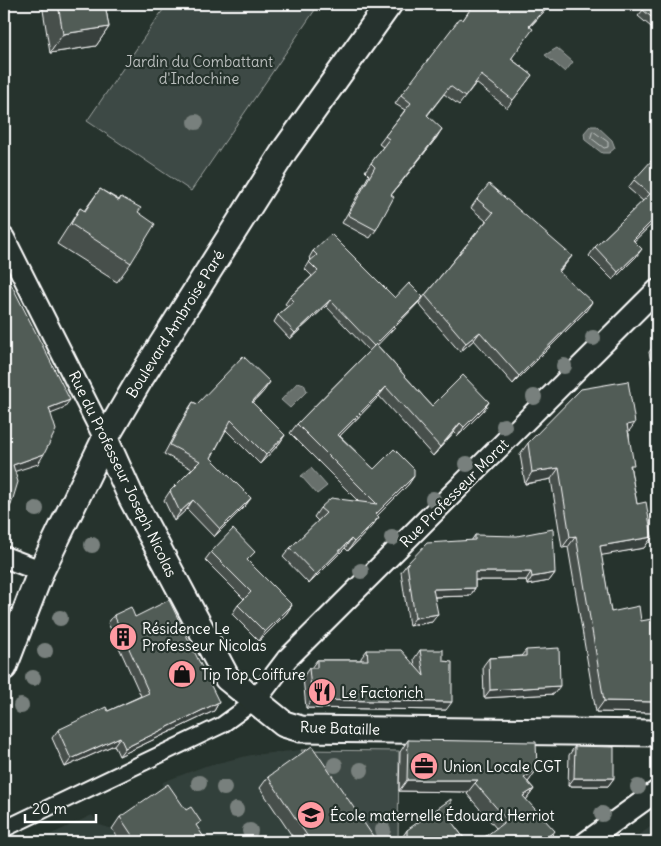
<svg xmlns="http://www.w3.org/2000/svg" width="661" height="846" font-family="Delius,sans-serif">
  <style>
    .built { fill: #333f3a }
    .green { fill: #3e4944; stroke: #9ea4a2 }
    .water { fill: #67706c; stroke: #a4a9a7 }
    .lines { fill: none; stroke-linecap: round; stroke-linejoin: round }
    .shore { stroke: #c2c6c4; stroke-width: 1 }
    .pedestrian-casing { stroke: #fff; stroke-width: 19 }
    .minor-casing { stroke: #fff; stroke-width: 24 }
    .tertiary-casing { stroke: #fff; stroke-width: 29 }
    .pedestrian { stroke: #26332d; stroke-width: 15 }
    .minor { stroke: #26332d; stroke-width: 20 }
    .tertiary { stroke: #26332d; stroke-width: 25 }
    .tree { fill: #78807d }
    .wall { fill: #464f4b; stroke: #fff }
    .shaded-wall { fill: #39403d; stroke: #fff }
    .building { fill: #515c57; stroke: #fff }
    .labels { text-anchor: middle; dominant-baseline: central; stroke-width: 4.5; stroke-linejoin: round; paint-order: stroke }
    .park-label { font-size: 15px; fill: #bbbfbe; stroke: #26332d }
    .street-label { font-size: 15px; fill: #fff; stroke: #26332d }
    .poi-label { font-size: 15px; fill: #fff; stroke: #26332d; text-anchor: start }
  </style>
  <rect width="100%" height="100%" fill="#26332d"/>
  <filter id="ink" filterUnits="userSpaceOnUse"><feTurbulence type="fractalNoise" baseFrequency=".02" numOctaves="2"/><feDisplacementMap in="SourceGraphic" scale="10" xChannelSelector="R" yChannelSelector="G"/><feConvolveMatrix kernelMatrix="1 2 1 2 8 2 1 2 1" color-interpolation-filters="sRGB"/></filter>
  <g filter="url(#ink)">
    <!-- built -->
    <g class="built">
      <polygon points="301,750 399,751 398,842 35,842 92,815 100,825 112,829 161,790 163,782 205,766 251,755"/>
      <polygon points="657,822 657,842 630,842"/>
    </g>
    <!-- green -->
    <g class="green">
      <polygon points="167,4 319,4 191,191 87,121"/>
      <polygon points="301,750 399,751 398,842 362,842"/>
    </g>
    <!-- water -->
    <g class="water">
      <polygon points="557,48 573,62 565,72 545,55"/>
      <polygon points="590,126 597,126 612,140 615,148 609,153 602,153 585,140 584,133"/>
      <polygon points="298,382 304,384 307,391 290,408 281,400"/>
      <polygon points="311,468 327,486 317,494 301,476"/>
    </g>
    <g class="lines">
      <!-- shore -->
      <polygon class="shore" points="593,131 608,142 608,147 604,148 591,138"/>
      <defs>
        <polyline id="pedestrian" points="4,829 222,725 255,701"/>
        <g id="minor">
          <polyline points="4,238 105,439"/>
          <polyline points="4,557 41,571"/>
          <polyline points="255,701 287,659 657,290"/>
          <polyline points="586,842 657,791"/>
        </g>
        <g id="tertiary">
          <polyline points="105,439 132,499 227,678 284,724 301,729 657,733"/>
          <polyline points="4,667 41,571 105,439 140,379 285,150 389,4"/>
        </g>
      </defs>
      <!-- pedestrian casing -->
      <use href="#pedestrian" class="pedestrian-casing"/>
      <!-- minor casing -->
      <use href="#minor" class="minor-casing"/>
      <!-- tertiary casing -->
      <use href="#tertiary" class="tertiary-casing"/>
      <!-- pedestrian -->
      <use href="#pedestrian" class="pedestrian"/>
      <!-- minor -->
      <use href="#minor" class="minor"/>
      <!-- tertiary -->
      <use href="#tertiary" class="tertiary"/>
    </g>
    <!-- trees -->
    <g class="tree">
      <circle cx="196" cy="122" r="8"/>
      <circle cx="593" cy="338" r="8"/>
      <circle cx="564" cy="366" r="8"/>
      <circle cx="534" cy="397" r="8"/>
      <circle cx="504" cy="426" r="8"/>
      <circle cx="467" cy="464" r="8"/>
      <circle cx="433" cy="499" r="8"/>
      <circle cx="36" cy="509" r="8"/>
      <circle cx="392" cy="538" r="8"/>
      <circle cx="92" cy="545" r="8"/>
      <circle cx="361" cy="571" r="8"/>
      <circle cx="60" cy="618" r="8"/>
      <circle cx="45" cy="651" r="8"/>
      <circle cx="33" cy="678" r="8"/>
      <circle cx="21" cy="706" r="8"/>
      <circle cx="335" cy="765" r="8"/>
      <circle cx="361" cy="770" r="8"/>
      <circle cx="199" cy="783" r="8"/>
      <circle cx="638" cy="787" r="8"/>
      <circle cx="224" cy="788" r="8"/>
      <circle cx="236" cy="810" r="8"/>
      <circle cx="602" cy="814" r="8"/>
      <circle cx="383" cy="830" r="8"/>
      <circle cx="250" cy="831" r="8"/>
    </g>
    <!-- wall -->
    <g class="wall">
      <polygon points="42,4 105,4 109,27 96,46 50,53"/>
      <polygon points="474,4 551,4 530,27 511,59 532,75 507,108 476,83 459,105 444,94 427,116 437,137 391,195 376,230 370,238 342,223 369,175 365,171 383,147 379,144 405,110 395,104 401,95 463,20"/>
      <polygon points="657,4 657,32 638,16 643,10"/>
      <polygon points="657,162 657,227 653,223 634,241 636,257 613,280 589,256 595,247 643,201 628,188 634,180"/>
      <polygon points="100,189 119,200 121,197 138,212 131,263 117,282 57,244 80,208 84,211"/>
      <polygon points="477,199 565,265 559,272 586,311 513,384 474,340 460,352 419,304 425,295 486,221 471,208"/>
      <polygon points="313,251 395,298 418,303 377,345 432,406 489,402 483,411 458,436 454,432 433,456 379,396 340,436 374,469 414,476 408,485 377,516 379,517 372,526 348,551 345,548 309,584 283,557 290,548 318,521 314,517 320,508 359,502 290,433 297,424 369,351 326,306 290,339 274,322 278,315 288,306 285,304 290,297 312,276 305,269 311,260 309,258"/>
      <polygon points="657,341 657,397 649,352"/>
      <polygon points="264,391 253,403 285,435 279,444 260,464 226,430 211,458 251,498 245,506 214,537 187,509 174,521 164,500 170,491 192,469 164,454 187,411 193,402 197,404"/>
      <polygon points="629,433 631,470 637,504 652,537 644,548 601,555 611,612 657,713 596,712 568,547 562,548 551,479 525,484 520,454 528,443"/>
      <polygon points="475,535 555,573 549,581 527,585 526,580 475,580 475,588 470,596 435,597 432,622 409,626 401,572 407,564 471,541"/>
      <polygon points="211,552 248,561 292,605 286,614 259,641 232,614 238,605 244,599 205,560"/>
      <polygon points="114,615 135,617 219,702 214,711 119,756 114,745 65,767 52,738 58,730 108,711 141,696 108,623"/>
      <polygon points="367,650 415,666 414,659 420,650 443,661 446,710 306,708 303,677 309,668 311,668 317,660 361,660 361,658"/>
      <polygon points="526,650 554,694 484,698 483,666 489,658 521,656"/>
      <polygon points="408,740 537,769 528,782 534,789 526,800 547,842 496,828 467,794 468,792 399,791 400,752"/>
      <polygon points="575,746 614,778 608,786 568,786 569,755"/>
      <polygon points="268,777 378,842 296,842 260,788"/>
      <polygon points="120,817 197,828 207,842 121,842 112,829"/>
      <polygon points="451,821 467,842 399,842 407,830"/>
    </g>
    <!-- shaded-wall -->
    <g class="shaded-wall">
      <polygon points="549,4 551,4 523,34 529,26"/>
      <polygon points="109,27 96,46 50,53 63,34"/>
      <polygon points="442,129 437,137 385,203 391,195"/>
      <polygon points="657,216 653,223 627,248 633,240"/>
      <polygon points="642,249 636,257 613,280 618,272"/>
      <polygon points="572,256 565,265 551,280 558,271"/>
      <polygon points="423,297 418,303 370,353 374,346"/>
      <polygon points="330,300 326,306 290,339 295,333"/>
      <polygon points="592,302 586,311 513,384 519,376"/>
      <polygon points="480,332 474,340 460,352 466,343"/>
      <polygon points="270,382 264,391 245,411 252,402"/>
      <polygon points="386,387 379,396 332,444 338,435"/>
      <polygon points="70,400 63,409 43,417 49,408"/>
      <polygon points="489,402 483,411 458,436 464,427"/>
      <polygon points="460,423 454,432 433,456 440,447"/>
      <polygon points="635,423 627,434 627,425"/>
      <polygon points="285,435 279,444 260,464 266,455"/>
      <polygon points="44,454 38,464 7,474 13,465"/>
      <polygon points="559,468 551,479 525,484 532,472"/>
      <polygon points="414,476 408,485 370,523 376,514"/>
      <polygon points="251,498 245,506 214,537 220,529"/>
      <polygon points="193,500 187,509 174,521 180,512"/>
      <polygon points="11,505 4,515 4,508"/>
      <polygon points="379,517 372,526 348,551 354,542"/>
      <polygon points="576,536 568,547 562,548 570,537"/>
      <polygon points="652,537 644,548 592,557 600,546"/>
      <polygon points="351,539 345,548 309,584 316,575"/>
      <polygon points="475,572 531,572 526,580 470,580"/>
      <polygon points="555,573 549,581 527,585 532,577"/>
      <polygon points="475,588 470,596 428,597 433,589"/>
      <polygon points="292,605 286,614 259,641 265,632"/>
      <polygon points="438,614 432,622 409,626 415,618"/>
      <polygon points="560,686 554,694 484,698 490,690"/>
      <polygon points="312,700 452,702 446,710 306,708"/>
      <polygon points="604,701 657,702 657,713 596,712"/>
      <polygon points="219,702 214,711 119,756 125,748"/>
      <polygon points="120,737 114,745 65,767 71,759"/>
      <polygon points="537,769 529,781 516,789 524,778"/>
      <polygon points="574,778 614,778 608,786 568,786"/>
      <polygon points="407,780 478,780 475,783 468,792 399,791"/>
      <polygon points="534,789 526,800 523,796"/>
      <polygon points="555,831 547,842 540,842"/>
    </g>
    <!-- building -->
    <g class="building">
      <polygon points="58,4 105,4 109,27 63,34"/>
      <polygon points="474,4 549,4 529,26 533,29 511,59 532,75 513,100 481,75 465,97 450,86 427,115 442,129 391,195 394,197 376,230 348,215 375,167 371,163 389,139 385,136 411,103 401,95 460,18 463,20"/>
      <polygon points="648,4 657,4 657,22 643,10"/>
      <polygon points="652,160 656,164 657,162 657,216 633,240 642,249 618,272 595,247 650,194 634,180"/>
      <polygon points="489,184 572,256 558,271 592,302 519,376 480,332 466,343 425,295 493,213 477,199"/>
      <polygon points="100,189 119,201 121,197 141,208 138,212 155,224 131,263 71,224 80,208 85,211"/>
      <polygon points="331,234 395,298 409,283 423,297 374,346 330,300 295,333 278,315 294,301 290,297 318,271 309,262 317,255 313,251"/>
      <polygon points="7,276 70,400 49,408 56,430 44,454 13,465 18,482 11,505 4,508 4,277"/>
      <polygon points="376,344 432,406 463,375 489,402 464,427 460,423 440,447 386,387 338,435 374,469 394,449 414,469 414,476 376,514 379,517 354,542 351,539 316,575 290,548 326,513 320,508 331,498 377,504 297,424"/>
      <polygon points="243,356 270,382 252,402 285,435 266,455 231,420 211,458 251,498 220,529 193,500 180,512 170,491 200,461 170,445 193,402 197,404"/>
      <polygon points="628,381 635,423 627,425 634,465 630,465 637,504 646,502 652,537 600,546 611,612 639,606 641,621 657,618 657,702 604,701 576,536 570,537 559,468 532,472 528,443 581,389"/>
      <polygon points="233,529 255,552 247,560 292,605 265,632 238,605 251,592 211,552"/>
      <polygon points="553,529 555,573 532,577 531,572 475,572 475,588 433,589 438,614 415,618 407,564 427,543 475,540 475,535 517,536"/>
      <polygon points="169,600 219,702 125,748 120,737 71,759 58,730 106,707 108,711 149,693 114,615 131,607 135,617"/>
      <polygon points="559,648 560,686 490,690 489,658 526,656 526,650"/>
      <polygon points="367,650 401,650 424,676 420,650 443,650 443,661 452,662 452,702 312,700 309,668 317,668 317,660 368,660"/>
      <polygon points="408,740 536,742 537,769 524,778 534,789 523,796 555,831 540,842 478,842 507,820 475,783 478,780 407,780"/>
      <polygon points="312,746 377,842 307,842 310,840 268,777"/>
      <polygon points="575,746 614,747 614,778 574,778"/>
      <polygon points="168,784 186,810 191,807 201,822 196,825 207,842 135,842 136,841 120,817"/>
      <polygon points="451,799 451,821 467,842 407,842 407,830"/>
    </g>
  </g>
  <!-- icons -->
  <defs>
    <symbol id="building-disc" viewBox="-11 -11 22 22"><circle r="9.5" fill="#ff9aa2" stroke="#26332d"/><path d="M-4-6H4V6H1V3H-1V6H-4ZM-2.5-4.3h1.7v1.8h-1.7ZM.8-4.3h1.7v1.8H.8ZM-2.5-1h1.7V.8h-1.7ZM.8-1h1.7V.8H.8Z" fill="#111"/></symbol>
    <symbol id="shop-disc" viewBox="-11 -11 22 22"><circle r="9.5" fill="#ff9aa2" stroke="#26332d"/><path d="M-5-2.5h2.3a2.7 3.5 0 0 1 5.4 0H5L5.5 6h-11ZM-1.5-2.5h3a1.5 2.3 0 0 0-3 0Z" fill="#111"/></symbol>
    <symbol id="restaurant-disc" viewBox="-11 -11 22 22"><circle r="9.5" fill="#ff9aa2" stroke="#26332d"/><path d="M-5-6h1v4h1v-4h1v4h1v-4h1v5L-1.5 .5V6h-2V.5L-5-1ZM5-6V6H3V1.5H1.5Q1.5-4 5-6Z" fill="#111"/></symbol>
    <symbol id="office-disc" viewBox="-11 -11 22 22"><circle r="9.5" fill="#ff9aa2" stroke="#26332d"/><path d="M-6-3h4V-5.5h4V-3h4V5H-6ZM-1-4.5V-3h2v-1.5ZM-6 0V1H6V0Z" fill="#111"/></symbol>
    <symbol id="school-disc" viewBox="-11 -11 22 22"><circle r="9.5" fill="#ff9aa2" stroke="#26332d"/><path d="M0-5L7-2L0 1L-7-2ZM-4 1L0 2.5L4 1V4Q0 6-4 4Z" fill="#111"/></symbol>
  </defs>
  <g fill-rule="evenodd">
    <use href="#building-disc" x="107" y="621" width="32" height="32"/>
    <use href="#shop-disc" x="166" y="658" width="32" height="32"/>
    <use href="#restaurant-disc" x="306" y="676" width="32" height="32"/>
    <use href="#office-disc" x="408" y="750" width="32" height="32"/>
    <use href="#school-disc" x="295" y="799" width="32" height="32"/>
  </g>
  <g class="labels">
    <!-- park labels -->
    <g class="park-label">
      <text x="199" y="61">Jardin du Combattant<tspan x="199" dy="17">d'Indochine</tspan></text>
    </g>
    <!-- street labels -->
    <g class="street-label">
      <text transform="translate(175 324) rotate(-58)">Boulevard Ambroise Paré</text>
      <text transform="translate(123 474) rotate(64)">Rue du Professeur Joseph Nicolas</text>
      <text transform="translate(454 493) rotate(-45)">Rue Professeur Morat</text>
      <text transform="translate(340 728) rotate(2)">Rue Bataille</text>
    </g>
    <!-- poi labels -->
    <g class="poi-label">
      <text x="142" y="628">Résidence Le<tspan x="142" dy="17">Professeur Nicolas</tspan></text>
      <text x="201" y="674">Tip Top Coiffure</text>
      <text x="341" y="692">Le Factorich</text>
      <text x="443" y="766">Union Locale CGT</text>
      <text x="330" y="815">École maternelle Édouard Herriot</text>
    </g>
  </g>
  <!-- margin -->
  <rect width="661" height="846" fill="none" stroke="#26332d" stroke-width="20"/>
  <rect x="10" y="10" width="641" height="826" fill="none" stroke="#fff" stroke-width="2" filter="url(#ink)"/>
  <!-- scale -->
  <path d="M25 814v8h71v-8" fill="none" stroke="#ffffff" stroke-width="2.5"/>
  <text x="32" y="814" font-size="15" fill="#ffffff" stroke="#26332d" stroke-width="4" paint-order="stroke">20 m</text>
</svg>
